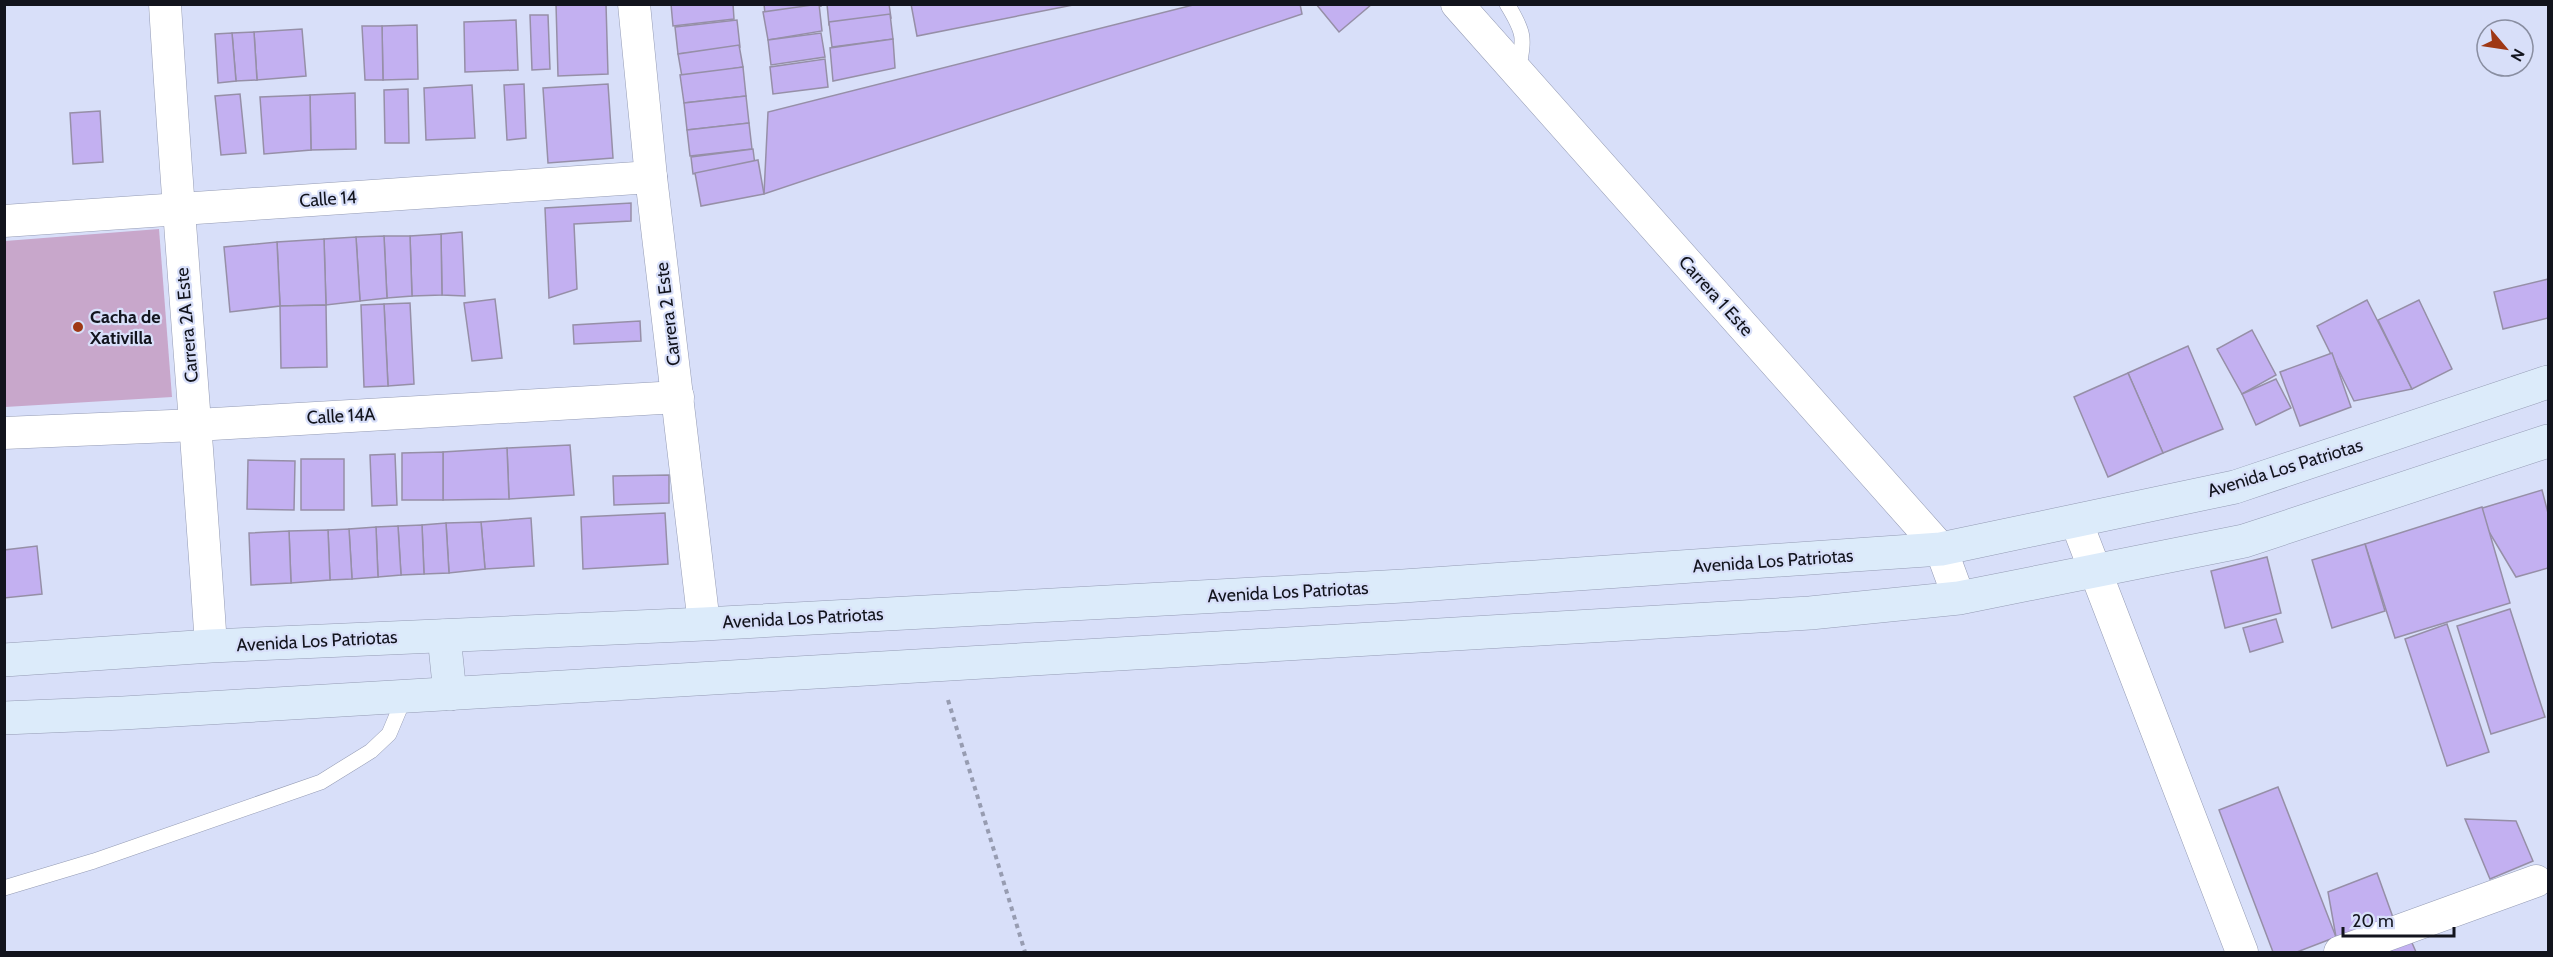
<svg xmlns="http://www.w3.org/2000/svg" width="2553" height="957" font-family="Cabin,sans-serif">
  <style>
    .green { fill: #c8a7cb }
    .building { fill: #c3b0f1; stroke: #968fa7; stroke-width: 1.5 }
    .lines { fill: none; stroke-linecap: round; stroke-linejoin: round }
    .lane-casing { stroke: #949bb4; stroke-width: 16 }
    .street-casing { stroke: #949bb4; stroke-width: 33 }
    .secondary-casing { stroke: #949bb4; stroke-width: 34 }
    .path { stroke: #979cb1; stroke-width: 4; stroke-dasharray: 4.5 4.5; stroke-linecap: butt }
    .lane { stroke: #fff; stroke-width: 15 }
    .street { stroke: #fff; stroke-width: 32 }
    .secondary { stroke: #dcebfa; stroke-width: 33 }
    .poi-dot { fill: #9f3815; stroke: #d8dff9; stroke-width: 2 }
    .labels { text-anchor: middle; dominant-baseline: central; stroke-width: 4.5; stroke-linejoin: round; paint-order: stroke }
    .street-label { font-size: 18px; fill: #12141d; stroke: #d8dff9 }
    .poi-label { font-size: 18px; font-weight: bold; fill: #12141d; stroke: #d8dff9; text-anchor: start }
  </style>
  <rect width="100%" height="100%" fill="#d8dff9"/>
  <!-- green -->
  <polygon class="green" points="159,229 172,397 5,407 5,241"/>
  <!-- building -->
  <g class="building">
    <polygon points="556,4 606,4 608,74 558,76"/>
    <polygon points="671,4 733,4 734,19 673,26"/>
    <polygon points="764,4 821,4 821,6 765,14"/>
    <polygon points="819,4 822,31 768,40 763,12"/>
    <polygon points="827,4 889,4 891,18 829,25"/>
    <polygon points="911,4 1078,4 917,36"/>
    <polygon points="1197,4 1300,4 1302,14 764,194 768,112"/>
    <polygon points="1316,4 1372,4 1339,32"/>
    <polygon points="890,14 893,39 832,47 829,22"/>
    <polygon points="530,15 548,15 550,69 532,70"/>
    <polygon points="516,20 518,70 465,72 464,22"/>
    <polygon points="737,20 740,47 678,54 675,27"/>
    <polygon points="417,25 418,79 383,80 382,26"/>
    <polygon points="362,26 382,26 383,80 365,80"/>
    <polygon points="302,29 306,76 257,80 254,32"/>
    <polygon points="254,32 257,80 236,81 232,33"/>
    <polygon points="232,33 236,81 218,83 215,34"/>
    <polygon points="821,33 825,57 771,65 768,40"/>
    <polygon points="893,39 895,68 833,81 830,48"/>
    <polygon points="739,45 743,67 682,77 678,54"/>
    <polygon points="825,59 828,87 773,94 770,67"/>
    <polygon points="743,67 746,96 684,103 680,75"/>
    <polygon points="524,84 526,138 507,140 504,85"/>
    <polygon points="608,84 613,158 548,163 543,88"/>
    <polygon points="472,85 475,138 426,140 424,88"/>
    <polygon points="408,89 409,143 385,143 384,90"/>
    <polygon points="355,93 356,149 311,150 310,95"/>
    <polygon points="240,94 246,153 221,155 215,96"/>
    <polygon points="310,95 311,150 264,154 260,97"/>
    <polygon points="746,96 749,123 687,130 684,103"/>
    <polygon points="100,111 103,162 73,164 70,113"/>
    <polygon points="749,123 752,149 690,156 687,130"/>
    <polygon points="753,149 755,165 693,174 691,157"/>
    <polygon points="758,160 764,194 701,206 695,173"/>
    <polygon points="631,203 631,221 574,224 577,289 549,298 545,208"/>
    <polygon points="462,232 465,296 442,295 441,234"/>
    <polygon points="441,234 442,295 412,296 410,236"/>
    <polygon points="384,236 410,236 412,296 387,298"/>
    <polygon points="384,236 387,298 360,301 356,237"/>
    <polygon points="356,237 360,301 326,305 324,239"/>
    <polygon points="324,239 326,305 280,306 277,242"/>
    <polygon points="277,242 280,306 230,312 224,247"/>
    <polygon points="2548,279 2548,318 2503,329 2494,292"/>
    <polygon points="495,299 502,358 472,361 464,303"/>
    <polygon points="2367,300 2412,389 2354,401 2317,326"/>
    <polygon points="2419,300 2452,369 2412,389 2378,320"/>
    <polygon points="410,303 414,384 388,386 384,304"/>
    <polygon points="384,304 388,386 364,387 361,305"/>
    <polygon points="326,305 327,367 281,368 280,306"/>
    <polygon points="640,321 641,341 574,344 573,325"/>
    <polygon points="2252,330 2276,375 2242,394 2217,349"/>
    <polygon points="2188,346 2223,429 2163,453 2128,373"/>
    <polygon points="2332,353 2351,407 2300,426 2280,372"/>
    <polygon points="2128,373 2163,453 2108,477 2074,397"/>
    <polygon points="2276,379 2291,408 2256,425 2242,394"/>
    <polygon points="570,445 574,495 509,499 507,448"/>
    <polygon points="507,448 509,499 443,500 443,452"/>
    <polygon points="443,452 443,500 402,500 402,453"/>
    <polygon points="395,454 397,505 372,506 370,455"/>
    <rect x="301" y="459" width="43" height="51"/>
    <polygon points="248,460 295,461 294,510 247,509"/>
    <polygon points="669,475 669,503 614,505 613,476"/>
    <polygon points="2542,490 2548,513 2548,568 2516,577 2476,510"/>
    <polygon points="2482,507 2510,603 2395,638 2365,544"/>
    <polygon points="665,513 668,564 583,569 581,517"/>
    <polygon points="531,518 534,566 485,569 481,522"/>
    <polygon points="481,522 485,569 449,573 446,523"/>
    <polygon points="446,523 449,573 424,574 422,525"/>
    <polygon points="422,525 424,574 401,575 398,526"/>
    <polygon points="398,526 401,575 378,577 376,527"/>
    <polygon points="376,527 378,577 352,579 349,529"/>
    <polygon points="349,529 352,579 330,580 328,530"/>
    <polygon points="328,530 330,580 291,583 289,531"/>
    <polygon points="289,531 291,583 251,585 249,533"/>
    <polygon points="2365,544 2385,611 2332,628 2312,560"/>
    <polygon points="37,546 42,594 4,598 4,550"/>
    <polygon points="2267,557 2281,613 2225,628 2211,571"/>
    <polygon points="2510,609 2545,717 2491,734 2457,626"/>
    <polygon points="2276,619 2283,642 2250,652 2243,628"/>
    <polygon points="2447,624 2489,752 2447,766 2405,639"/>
    <polygon points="2278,787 2336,937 2297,952 2273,952 2219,810"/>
    <polygon points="2465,819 2516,821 2533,861 2490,879"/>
    <polygon points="2377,873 2395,923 2336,937 2328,892"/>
    <polygon points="2409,936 2416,952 2392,952 2389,945"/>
  </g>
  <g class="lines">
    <defs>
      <g id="lane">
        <path d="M 1507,4 C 1526,35 1524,38 1518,72"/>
        <polyline points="4,888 94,861 321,782 371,751 389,734 405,696"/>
      </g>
      <g id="street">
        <path d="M 165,4 C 178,219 197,432 211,646"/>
        <polyline points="634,4 651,177 704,624"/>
        <polyline points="1457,4 1941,549 1959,598"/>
        <polyline points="4,221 651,177"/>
        <polyline points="4,433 196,425 678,397"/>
        <polyline points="2076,521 2242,952"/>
        <polyline points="2340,952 2536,881"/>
      </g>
      <g id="secondary">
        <polyline points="444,636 450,694"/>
        <polyline points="4,660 211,646 704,624 1403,586 1941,549 2235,487 2548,382"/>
        <polyline points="4,718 123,713 1810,613 1959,598 2244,541 2548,441"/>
      </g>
    </defs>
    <!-- lane casing -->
    <use href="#lane" class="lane-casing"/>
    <!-- street casing -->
    <use href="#street" class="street-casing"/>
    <!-- secondary casing -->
    <use href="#secondary" class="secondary-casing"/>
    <!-- path -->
    <polyline class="path" points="948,700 1025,952"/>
    <!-- lane -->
    <use href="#lane" class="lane"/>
    <!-- street -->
    <use href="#street" class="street"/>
    <!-- secondary -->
    <use href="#secondary" class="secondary"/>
  </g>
  <!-- markers -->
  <circle class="poi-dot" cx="78" cy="327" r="6"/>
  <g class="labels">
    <!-- street labels -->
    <g class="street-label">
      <text transform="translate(328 199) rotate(-4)">Calle 14</text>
      <text transform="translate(1716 296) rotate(48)">Carrera 1 Este</text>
      <text transform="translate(668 314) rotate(-97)">Carrera 2 Este</text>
      <text transform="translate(187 325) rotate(-95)">Carrera 2A Este</text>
      <text transform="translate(341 416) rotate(-3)">Calle 14A</text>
      <text transform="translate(2285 468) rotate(-17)">Avenida Los Patriotas</text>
      <text transform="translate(1773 561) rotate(-4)">Avenida Los Patriotas</text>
      <text transform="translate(1288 592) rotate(-3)">Avenida Los Patriotas</text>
      <text transform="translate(803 618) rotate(-3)">Avenida Los Patriotas</text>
      <text transform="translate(317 641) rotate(-3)">Avenida Los Patriotas</text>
    </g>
    <!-- poi labels -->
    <g class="poi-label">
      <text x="90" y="317">Cacha de<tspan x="90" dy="21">Xativilla</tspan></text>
    </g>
  </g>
  <!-- border -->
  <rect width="2553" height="957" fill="none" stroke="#12141d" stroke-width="12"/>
  <!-- north arrow -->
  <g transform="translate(2505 48) rotate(119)"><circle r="28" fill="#d8dff9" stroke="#898ea1" stroke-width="1.5"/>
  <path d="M0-4.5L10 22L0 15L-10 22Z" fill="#9f3815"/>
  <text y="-9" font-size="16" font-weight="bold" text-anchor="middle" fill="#12141d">N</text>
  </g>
  <!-- scale -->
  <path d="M2343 927v9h111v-9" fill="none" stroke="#12141d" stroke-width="3"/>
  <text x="2352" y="927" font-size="18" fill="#12141d" stroke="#d8dff9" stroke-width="4.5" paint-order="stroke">20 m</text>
</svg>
